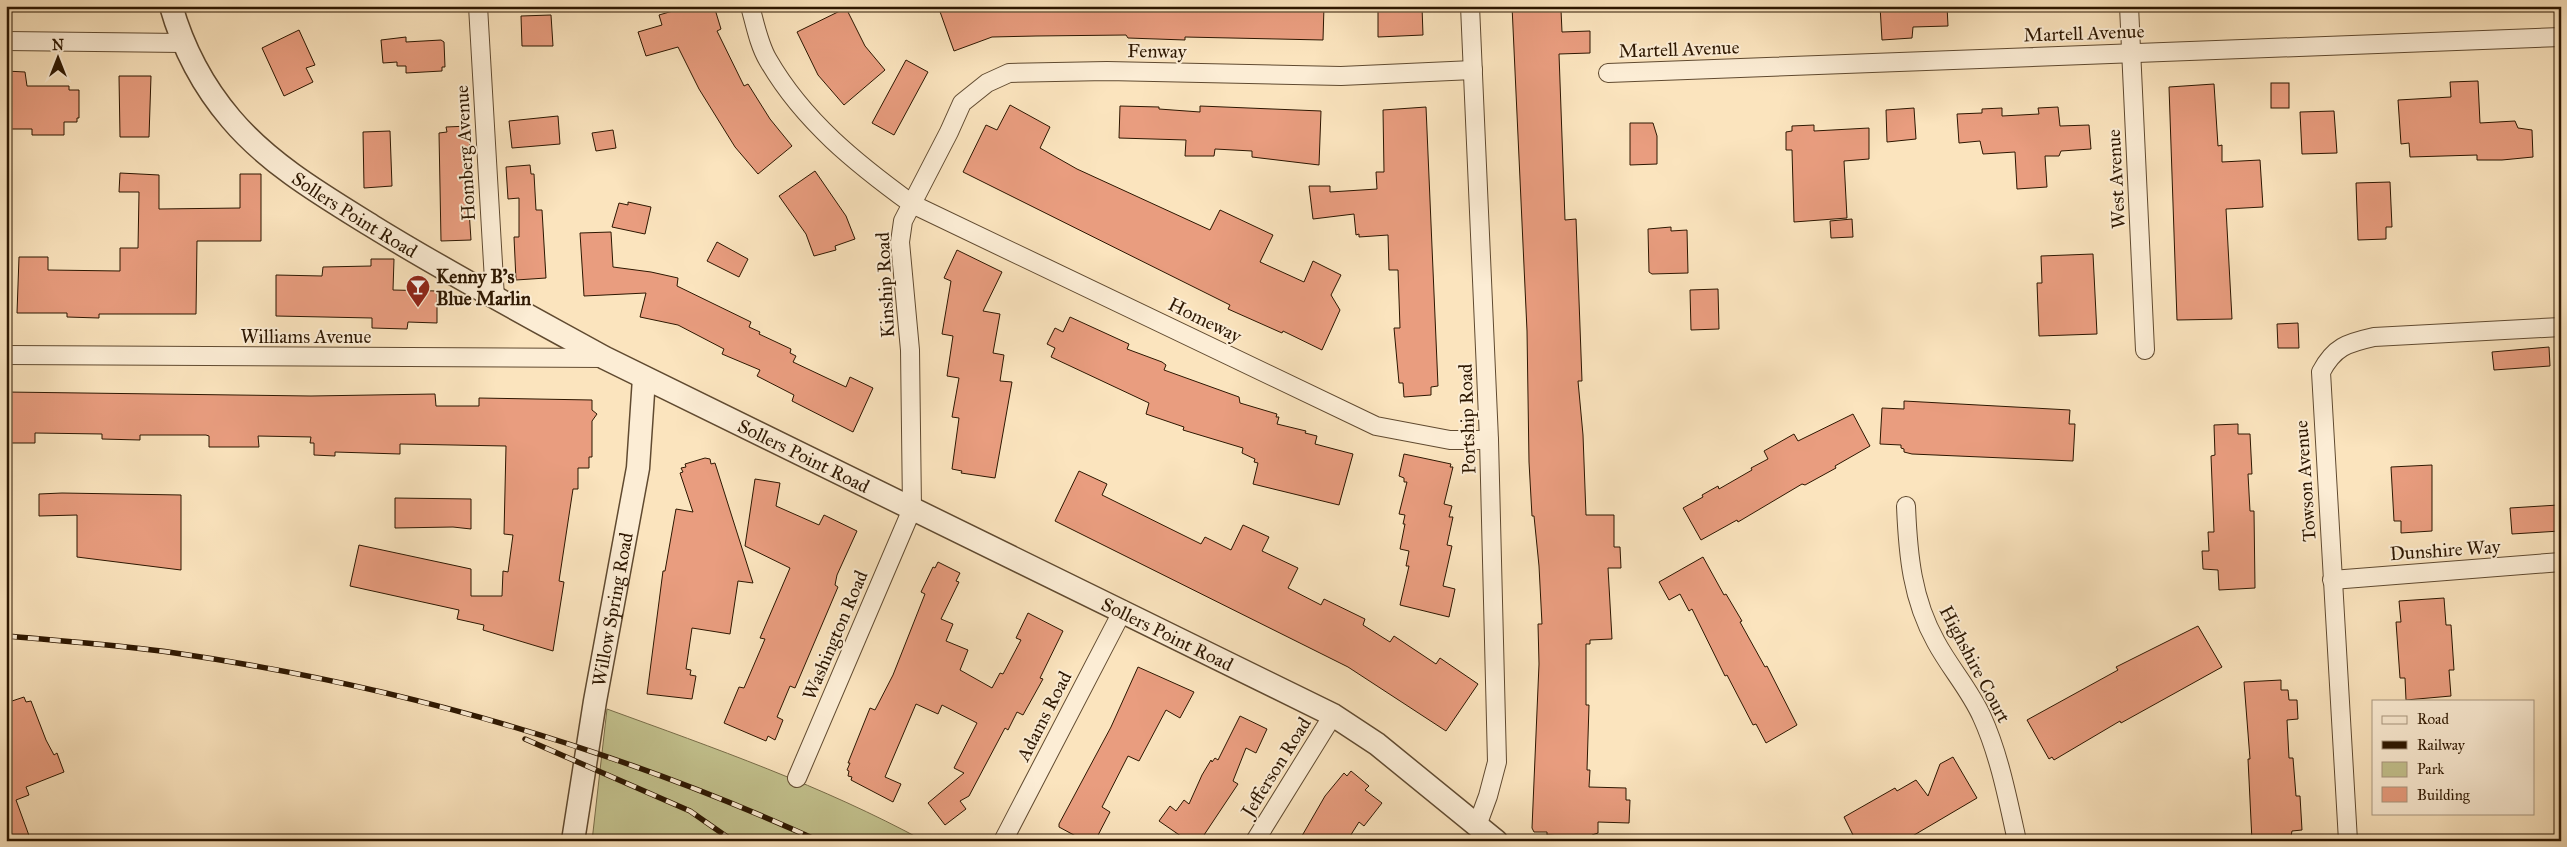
<svg xmlns="http://www.w3.org/2000/svg" width="2567" height="847" font-family="'IM FELL Great Primer',serif">
  <style>
    .green { fill: #c3c28e; stroke: #786c48 }
    .building { fill: #e99d7f; stroke: #2d1701 }
    .lines { fill: none; stroke-linecap: round; stroke-linejoin: round }
    .minor-casing { stroke: #604a30; stroke-width: 20 }
    .tertiary-casing { stroke: #604a30; stroke-width: 25 }
    .minor { stroke: #fcedd5; stroke-width: 18 }
    .tertiary { stroke: #fcedd5; stroke-width: 22 }
    .rail-casing { stroke: #2d1701; stroke-width: 5.5 }
    .rail { stroke: #fcedd5; stroke-width: 4; stroke-dasharray: 11; stroke-linecap: butt }
    .labels { text-anchor: middle; dominant-baseline: central; stroke-width: 4; stroke-linejoin: round; paint-order: stroke }
    .street-label { font-size: 19px; fill: #2d1701; stroke: #fcedd5 }
    .poi-label { font-size: 19px; font-weight: bold; fill: #2d1701; stroke: #fcedd5; text-anchor: start }
  </style>
  <rect width="100%" height="100%" fill="#fbe4be"/>
  <filter id="stains"><feTurbulence type="fractalNoise" baseFrequency=".004" numOctaves="4"/><feColorMatrix values="0 0 0 0 .2 0 0 0 0 .09 0 0 0 0 .02 0 0 0 .5 -.17"/></filter>
  <radialGradient id="worn" r=".72"><stop offset=".6" stop-color="#630" stop-opacity="0"/><stop offset="1" stop-color="#630" stop-opacity=".3"/></radialGradient>
  <!-- green -->
  <path class="green" d="M 607,709 C 714,748 823,786 924,841 L 592,841 Z"/>
  <!-- building -->
  <g class="building">
    <polygon points="690,6 714,6 721,29 717,31 744,86 748,84 770,119 792,146 758,174 735,147 699,89 678,47 646,56 638,32 662,25 659,15"/>
    <polygon points="938,6 1324,6 1323,40 1185,37 1185,40 1128,38 1126,35 1036,36 992,37 954,51"/>
    <polygon points="1512,6 1557,6 1558,10 1561,10 1562,32 1590,31 1590,53 1559,54 1565,220 1576,219 1582,381 1578,381 1583,435 1586,515 1614,515 1614,547 1620,547 1621,568 1608,568 1612,639 1590,640 1590,644 1586,644 1586,705 1589,705 1587,770 1590,770 1589,787 1626,788 1626,800 1630,800 1629,823 1598,822 1598,833 1592,835 1592,838 1547,835 1547,832 1534,832 1532,828 1539,664 1538,624 1542,624 1539,566 1534,516 1532,516 1529,462 1527,331"/>
    <polygon points="1880,6 1947,6 1948,26 1913,27 1912,38 1882,40"/>
    <polygon points="1422,7 1423,35 1378,37 1378,9"/>
    <polygon points="846,8 865,46 885,70 844,105 818,75 797,32"/>
    <polygon points="551,15 553,46 522,46 521,16"/>
    <polygon points="299,30 315,65 306,68 313,82 284,96 262,48"/>
    <polygon points="406,37 406,42 441,40 444,42 445,67 442,67 442,71 406,73 406,66 397,66 397,62 383,63 381,40"/>
    <polygon points="906,60 928,72 894,135 872,123"/>
    <polygon points="6,71 25,72 27,86 69,86 69,90 79,90 79,118 77,118 77,122 64,122 64,135 32,135 32,129 9,129 6,116"/>
    <polygon points="119,76 151,76 149,137 120,137"/>
    <polygon points="2478,81 2480,123 2515,121 2518,128 2532,130 2533,157 2502,160 2477,160 2477,155 2410,157 2409,143 2401,144 2398,100 2451,97 2450,82"/>
    <rect x="2271" y="83" width="18" height="25"/>
    <polygon points="2214,84 2218,146 2222,145 2222,162 2260,160 2263,207 2226,209 2232,319 2177,320 2169,87"/>
    <polygon points="1010,105 1050,127 1040,148 1077,169 1210,230 1220,210 1273,235 1260,262 1304,282 1313,261 1341,275 1331,295 1340,310 1322,350 1283,331 1282,333 1228,309 1230,305 963,172 986,125 997,130"/>
    <polygon points="1120,106 1159,107 1159,109 1200,112 1200,106 1321,111 1319,165 1252,157 1252,151 1215,149 1214,156 1185,156 1186,140 1119,138"/>
    <polygon points="1426,107 1438,386 1431,387 1431,395 1404,397 1403,383 1399,383 1394,328 1400,328 1398,270 1389,270 1388,235 1359,237 1359,234 1356,235 1354,214 1313,219 1309,186 1330,186 1330,192 1377,189 1376,172 1384,172 1383,110"/>
    <polygon points="2058,107 2060,126 2089,125 2091,149 2061,151 2059,156 2045,156 2047,187 2017,189 2015,152 1983,154 1980,141 1959,143 1957,114 1982,113 1982,109 2002,108 2002,116 2039,114 2038,108"/>
    <polygon points="1914,108 1916,139 1887,142 1886,110"/>
    <polygon points="2334,111 2337,153 2302,154 2300,112"/>
    <polygon points="558,116 560,144 512,148 509,121"/>
    <polygon points="1630,123 1653,123 1657,136 1657,164 1630,165"/>
    <polygon points="1814,125 1814,131 1869,128 1869,159 1844,161 1847,218 1794,222 1792,150 1786,150 1786,132 1792,131 1792,126"/>
    <polygon points="469,126 470,148 465,149 471,240 441,241 439,133 447,132 446,127"/>
    <polygon points="613,130 616,148 596,151 592,133"/>
    <polygon points="390,131 392,186 364,188 363,132"/>
    <polygon points="530,165 531,174 534,174 536,210 542,210 546,278 516,280 514,237 519,237 519,198 508,199 506,167"/>
    <polygon points="815,171 846,216 855,239 835,246 836,250 814,256 806,234 779,196"/>
    <polygon points="120,173 159,175 159,209 240,208 240,174 261,174 261,241 197,241 196,314 99,314 99,318 67,317 67,313 17,313 19,257 48,257 48,270 120,271 120,248 138,248 139,192 119,192"/>
    <polygon points="2390,182 2392,227 2386,227 2386,239 2358,240 2356,183"/>
    <polygon points="628,202 651,207 645,234 612,227 619,203 628,205"/>
    <polygon points="1852,219 1853,237 1831,238 1830,221"/>
    <polygon points="1671,227 1671,231 1687,230 1688,273 1652,274 1649,272 1648,229"/>
    <polygon points="611,232 613,267 651,272 678,278 677,286 751,322 749,327 760,332 759,334 791,349 790,353 796,356 793,362 846,387 850,377 873,388 853,432 792,401 794,395 757,376 760,370 722,354 724,349 678,325 640,317 646,293 584,296 580,233"/>
    <polygon points="717,242 748,259 739,277 707,261"/>
    <polygon points="957,250 1002,272 983,311 1000,314 993,353 1004,355 1000,381 1012,382 995,478 961,473 962,471 952,469 959,418 952,417 959,378 947,376 953,336 942,334 951,281 944,278"/>
    <polygon points="2093,254 2097,334 2039,336 2037,283 2042,283 2041,256"/>
    <polygon points="371,259 394,259 393,290 437,291 437,323 408,322 407,329 372,328 372,318 276,316 276,275 322,276 323,267 371,266"/>
    <polygon points="1718,289 1719,329 1691,330 1690,290"/>
    <polygon points="1070,317 1129,344 1127,349 1162,362 1166,365 1164,370 1239,397 1240,403 1277,414 1276,417 1279,417 1277,424 1306,431 1305,433 1317,436 1315,444 1353,454 1339,505 1253,484 1258,463 1254,462 1255,459 1242,453 1243,448 1183,430 1184,427 1146,414 1149,403 1051,357 1055,348 1047,344 1055,328 1063,332"/>
    <polygon points="2298,323 2299,348 2278,348 2277,324"/>
    <polygon points="2549,347 2550,366 2494,370 2492,352"/>
    <polygon points="6,392 311,396 435,394 436,406 479,406 479,398 592,400 592,410 597,414 592,421 592,457 589,457 589,468 578,468 578,489 573,489 559,581 564,582 553,651 483,630 484,625 457,619 459,610 350,586 359,545 471,569 471,596 502,596 503,571 508,572 513,535 504,534 506,446 400,444 400,454 335,452 335,456 314,455 314,443 310,443 311,437 258,436 259,447 209,447 209,436 206,435 140,435 140,440 102,439 102,434 35,433 35,443 6,443"/>
    <polygon points="1904,401 2070,410 2069,424 2075,424 2073,461 1912,454 1904,452 1904,449 1901,448 1901,445 1880,444 1882,408 1904,409"/>
    <polygon points="1853,414 1870,446 1835,466 1836,468 1805,485 1802,484 1738,522 1737,520 1701,540 1683,508 1703,497 1702,495 1718,486 1719,489 1752,470 1751,468 1768,459 1764,451 1794,434 1798,441"/>
    <polygon points="2238,424 2238,434 2250,434 2252,474 2248,474 2250,511 2254,511 2255,588 2219,590 2218,570 2203,569 2202,551 2209,551 2208,532 2214,532 2211,456 2215,455 2214,425"/>
    <polygon points="1404,454 1451,464 1450,467 1453,467 1444,504 1452,506 1449,517 1453,517 1447,545 1452,546 1443,586 1455,589 1449,617 1400,605 1409,566 1406,566 1409,551 1400,549 1405,524 1403,524 1405,515 1399,514 1407,482 1404,482 1404,478 1399,476"/>
    <polygon points="705,458 710,459 711,464 715,463 753,583 738,581 730,634 692,628 686,669 691,670 690,675 696,676 692,699 647,694 663,571 665,571 676,509 693,512 680,473 683,472 681,468 686,467 685,464"/>
    <polygon points="2432,465 2432,531 2401,533 2401,521 2394,521 2391,467"/>
    <polygon points="1079,471 1107,484 1102,495 1201,544 1205,537 1231,550 1243,525 1269,537 1262,551 1298,568 1288,588 1321,605 1324,599 1365,619 1363,625 1390,642 1394,636 1436,664 1440,658 1478,684 1446,731 1348,667 1055,521"/>
    <polygon points="755,479 780,483 776,506 819,525 824,515 857,531 837,575 835,585 838,587 795,688 790,686 777,717 783,720 775,740 768,736 766,741 724,723 739,687 744,688 765,639 760,638 790,568 745,546"/>
    <polygon points="62,493 181,495 181,570 77,557 77,515 39,516 39,494"/>
    <polygon points="395,498 471,499 471,529 453,527 395,528"/>
    <polygon points="2558,505 2560,531 2512,534 2510,508"/>
    <polygon points="1703,557 1724,595 1726,594 1742,621 1740,622 1765,667 1767,666 1797,725 1766,743 1756,724 1753,725 1727,675 1725,676 1692,609 1689,611 1680,594 1669,600 1659,582"/>
    <polygon points="938,562 960,573 956,581 959,582 941,619 953,624 946,641 968,650 960,670 992,688 1000,673 1003,674 1021,640 1016,638 1028,613 1063,631 1040,678 1043,679 1023,715 1017,712 1008,730 1005,728 969,796 960,801 966,809 945,825 928,803 964,773 954,768 977,723 942,705 938,714 916,704 885,777 901,784 893,802 851,780 852,777 848,776 849,771 847,770 850,763 848,763 870,708 875,710 893,675 925,594 921,592 933,567 935,568"/>
    <polygon points="2444,598 2446,625 2451,625 2454,670 2449,670 2451,696 2406,700 2405,678 2400,678 2396,622 2401,622 2399,601"/>
    <polygon points="2198,626 2222,667 2121,723 2120,721 2054,760 2052,757 2049,759 2027,720 2118,670 2116,667"/>
    <polygon points="1138,667 1194,692 1180,718 1166,710 1139,761 1128,756 1102,807 1110,812 1095,841 1085,841 1059,827 1059,824 1111,727"/>
    <polygon points="2281,680 2281,690 2288,690 2289,700 2297,700 2298,719 2287,720 2289,758 2293,758 2296,796 2300,796 2302,830 2292,831 2290,841 2252,841 2248,759 2250,759 2244,682"/>
    <polygon points="24,697 26,702 31,701 46,740 54,755 57,753 64,772 26,787 29,795 16,800 31,841 6,841 6,703"/>
    <polygon points="1240,716 1267,729 1256,753 1246,748 1233,781 1238,784 1200,841 1188,841 1159,821 1170,806 1176,811 1184,800 1189,804 1202,775 1211,760 1212,762 1215,758 1218,760"/>
    <polygon points="1953,757 1977,798 1904,841 1856,841 1844,817 1895,788 1897,791 1916,780 1928,796 1940,764"/>
    <polygon points="1351,771 1369,786 1365,790 1382,803 1364,826 1359,822 1347,841 1299,841 1325,796 1344,773 1347,776"/>
  </g>
  <g class="lines">
    <defs>
      <g id="minor">
        <polyline points="478,6 495,298"/>
        <path d="M 750,6 C 755,24 759,45 768,60 C 803,121 857,164 912,204 L 1376,426 L 1450,440 L 1489,440"/>
        <polyline points="1470,6 1489,440 1497,762 1488,796 1477,826"/>
        <polyline points="2129,6 2145,350"/>
        <polyline points="6,41 183,43"/>
        <polyline points="1608,73 2561,37"/>
        <polyline points="6,355 605,358"/>
        <path d="M 1906,506 C 1908,555 1912,599 1936,642 C 1950,668 1970,690 1982,717 C 1999,754 2008,800 2017,841"/>
        <polyline points="2332,580 2561,562"/>
        <polyline points="797,778 912,509 910,350 900,242 903,221 949,132 962,103 987,83 1009,73 1107,71 1341,76 1473,70"/>
        <polyline points="1003,841 1123,610"/>
        <polyline points="1255,841 1333,715"/>
        <path d="M 2348,841 L 2321,372 C 2334,347 2347,343 2374,337 L 2561,327"/>
      </g>
      <g id="tertiary">
        <path id="s1" d="M 171,6 C 183,48 202,85 231,119 C 269,164 322,195 372,226 C 448,273 527,315 605,358 L 1333,715 L 1377,744 L 1496,841"/>
        <path id="s2" d="M 573,841 L 595,701 L 638,468 L 644,378"/>
      </g>
    </defs>
    <!-- minor casing -->
    <use href="#minor" class="minor-casing"/>
    <!-- tertiary casing -->
    <use href="#tertiary" class="tertiary-casing"/>
    <!-- minor -->
    <use href="#minor" class="minor"/>
    <!-- tertiary -->
    <use href="#tertiary" class="tertiary"/>
    <defs>
      <g id="rail">
        <path d="M 6,636 C 62,641 119,645 175,653 C 396,685 615,748 819,841"/>
        <polyline points="525,739 690,811 733,841"/>
      </g>
    </defs>
    <!-- rail casing -->
    <use href="#rail" class="rail-casing"/>
    <!-- rail -->
    <use href="#rail" class="rail"/>
  </g>
  <!-- icons -->
  <defs>
    <symbol id="bar-pin" viewBox="-11 -11 22 30"><path d="M0 17L-7.5 6A9.5 9.5 0 1 1 7.5 6Z" fill="#8f2418" stroke="#fcedd5"/><path d="M-6-5H6L.8 .8V4.5H3.5V6h-7V4.5H-.8V.8Z" fill="#fff"/></symbol>
  </defs>
  <g fill-rule="evenodd">
    <use href="#bar-pin" x="404" y="273" width="28" height="38"/>
  </g>
  <g class="labels">
    <!-- street labels -->
    <g class="street-label">
      <text transform="translate(2084 33) rotate(-2)">Martell Avenue</text>
      <text transform="translate(1679 49) rotate(-2)">Martell Avenue</text>
      <text transform="translate(1157 51) rotate(1)">Fenway</text>
      <text transform="translate(465 153) rotate(-93)">Homberg Avenue</text>
      <text transform="translate(2116 179) rotate(-93)">West Avenue</text>
      <text stroke="none"><textPath href="#s1" startOffset="286">Sollers Point Road</textPath></text>
      <text transform="translate(885 285) rotate(-93)">Kinship Road</text>
      <text transform="translate(1205 320) rotate(26)">Homeway</text>
      <text x="306" y="336">Williams Avenue</text>
      <text transform="translate(1467 419) rotate(-92)">Portship Road</text>
      <text stroke="none"><textPath href="#s1" startOffset="796">Sollers Point Road</textPath></text>
      <text transform="translate(2305 481) rotate(-94)">Towson Avenue</text>
      <text transform="translate(2445 550) rotate(-4)">Dunshire Way</text>
      <text stroke="none"><textPath href="#s2" startOffset="235">Willow Spring Road</textPath></text>
      <text stroke="none"><textPath href="#s1" startOffset="1201">Sollers Point Road</textPath></text>
      <text transform="translate(835 635) rotate(-67)">Washington Road</text>
      <text transform="translate(1975 664) rotate(62)">Highshire Court</text>
      <text transform="translate(1044 716) rotate(-63)">Adams Road</text>
      <text transform="translate(1276 767) rotate(-58)">Jefferson Road</text>
    </g>
    <!-- poi labels -->
    <g class="poi-label">
      <text x="436" y="276">Kenny B's<tspan x="436" dy="22">Blue Marlin</tspan></text>
    </g>
  </g>
  <!-- margin -->
  <rect width="2567" height="847" fill="none" stroke="#fbe4be" stroke-width="25"/>
  <rect x="8" y="8" width="2552" height="832" fill="none" stroke="#2d1701" stroke-width="2.5"/>
  <rect x="12" y="12" width="2542" height="822" fill="none" stroke="#2d1701"/>
  <!-- legend -->
  <rect x="2372" y="700" width="162" height="115" fill="#fcedd5" stroke="#a99780"/>
  <rect x="2382" y="716" width="25" height="8" fill="#fcedd5" stroke="#a99780"/>
  <text x="2417" y="724" font-size="15" fill="#2d1701">Road</text>
  <rect x="2382" y="741" width="25" height="8" fill="#2d1701" stroke="#a99780"/>
  <text x="2417" y="750" font-size="15" fill="#2d1701">Railway</text>
  <rect x="2382" y="762" width="25" height="15" fill="#c3c28e" stroke="#a99780"/>
  <text x="2417" y="774" font-size="15" fill="#2d1701">Park</text>
  <rect x="2382" y="787" width="25" height="15" fill="#e99d7f" stroke="#a99780"/>
  <text x="2417" y="800" font-size="15" fill="#2d1701">Building</text>
  <!-- north arrow -->
  <g transform="translate(58 58)" stroke="#fcedd5" stroke-width="4" paint-order="stroke">
  <path d="M0-4L9 19L0 12L-9 19Z" fill="#2d1701"/>
  <text y="-8" font-size="14" font-weight="bold" text-anchor="middle" fill="#2d1701">N</text>
  </g>
  <rect width="100%" height="100%" filter="url(#stains)"/>
  <rect width="100%" height="100%" fill="url(#worn)"/>
</svg>
